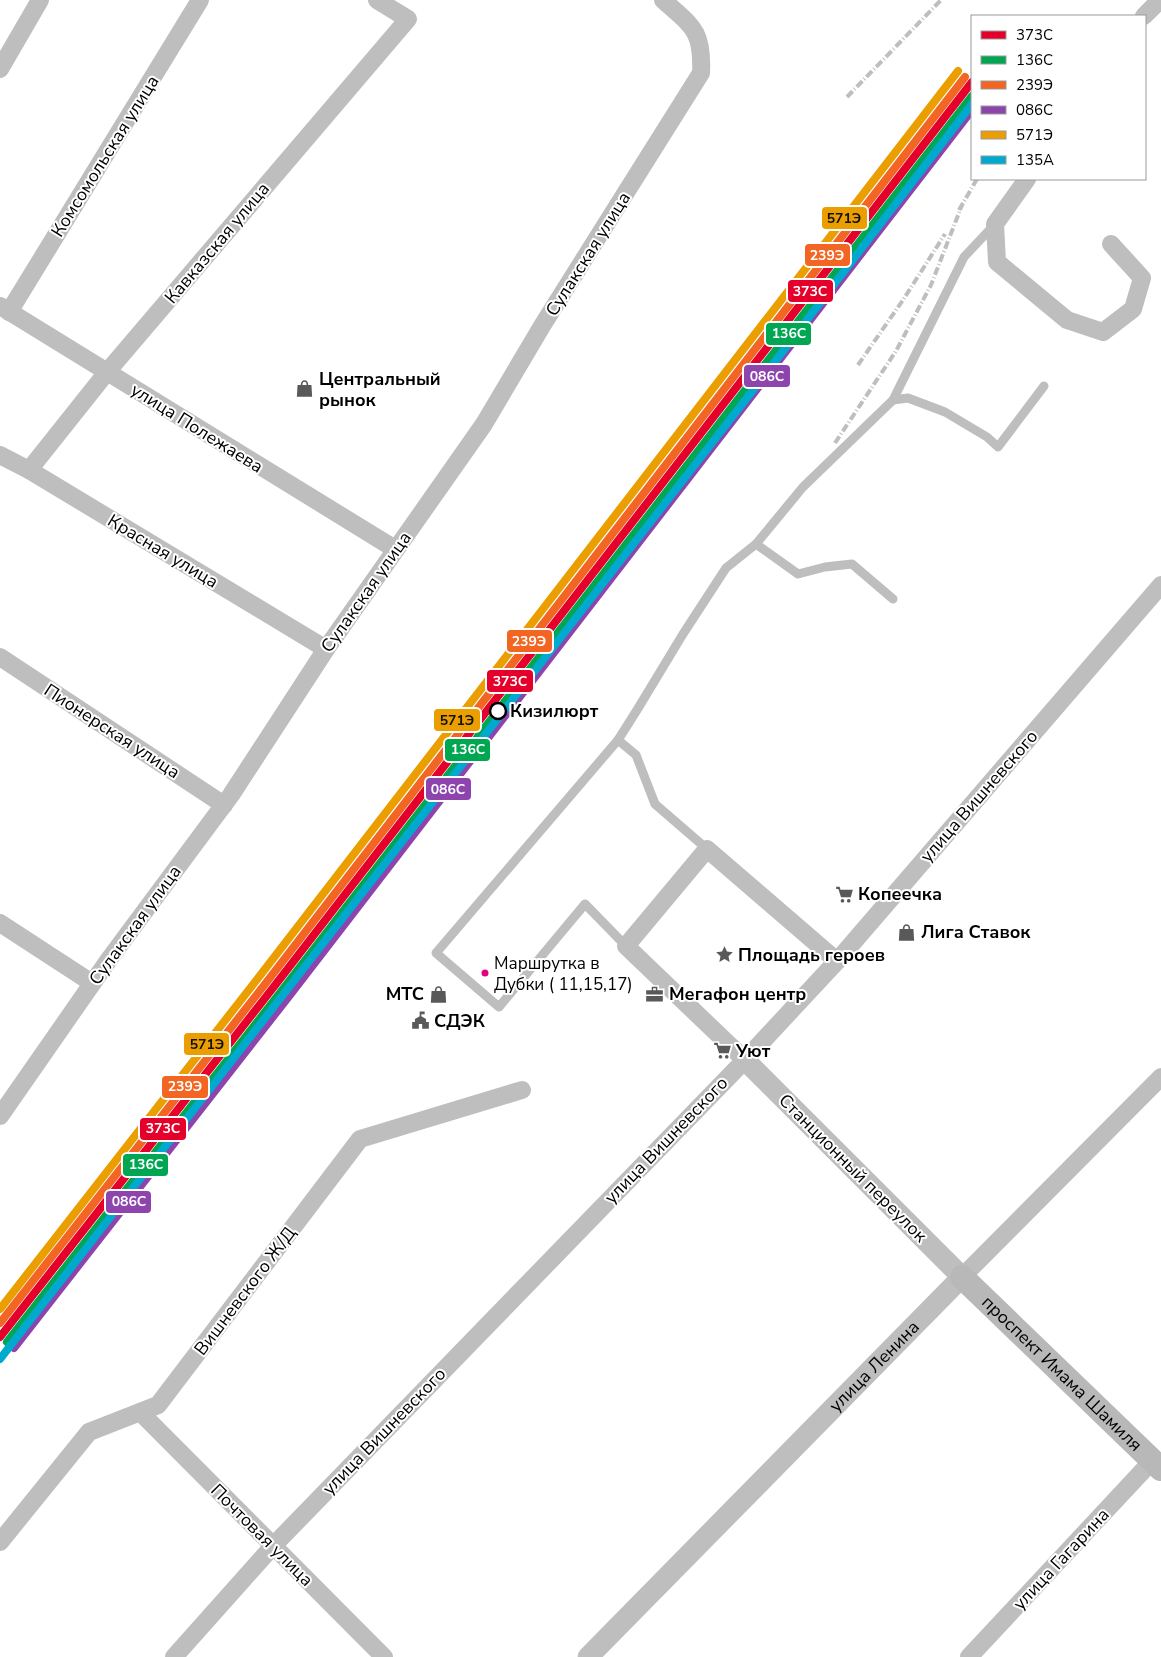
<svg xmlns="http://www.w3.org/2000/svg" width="1161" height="1657" font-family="'Nunito Sans',sans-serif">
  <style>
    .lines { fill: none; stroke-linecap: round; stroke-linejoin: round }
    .service { stroke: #bebebe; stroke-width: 9 }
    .minor { stroke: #bebebe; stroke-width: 18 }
    .tertiary { stroke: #bebebe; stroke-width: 21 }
    .secondary { stroke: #b8b8b8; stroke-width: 24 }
    .rail { stroke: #bebebe; stroke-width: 4; stroke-dasharray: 8 2.5 1 2.5; stroke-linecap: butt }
    .rail-1-casing { stroke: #fff; stroke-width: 11 }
    .rail-2-casing { stroke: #fff; stroke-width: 11 }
    .rail-3-casing { stroke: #fff; stroke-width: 11 }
    .rail-4-casing { stroke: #fff; stroke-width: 11 }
    .rail-5-casing { stroke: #fff; stroke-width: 11 }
    .rail-6-casing { stroke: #fff; stroke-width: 11 }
    .rail-1 { stroke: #e4002b; stroke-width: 8 }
    .rail-2 { stroke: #00a651; stroke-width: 8 }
    .rail-3 { stroke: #f26522; stroke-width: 8 }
    .rail-4 { stroke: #8e44ad; stroke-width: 8 }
    .rail-5 { stroke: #eb9e00; stroke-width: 8 }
    .rail-6 { stroke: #00a9ce; stroke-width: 8 }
    .stop-dot { fill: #fff; stroke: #000; stroke-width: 2.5 }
    .bus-dot { fill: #e5007d; stroke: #fff; stroke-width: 2 }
    .labels { text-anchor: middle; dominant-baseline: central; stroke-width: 4; stroke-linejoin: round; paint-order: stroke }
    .bus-label { font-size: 17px; fill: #000; stroke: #fff; text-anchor: start }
    .street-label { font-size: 18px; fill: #000; stroke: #fff }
    .poi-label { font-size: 18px; font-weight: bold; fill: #000; stroke: #fff; text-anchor: start }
    .stop-label { font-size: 18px; font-weight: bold; fill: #000; stroke: #fff; text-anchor: start }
    .line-badge { stroke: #fff; stroke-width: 2 }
    .badge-label { font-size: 14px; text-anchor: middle; font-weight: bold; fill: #fff }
    .pale-badge-label { font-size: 14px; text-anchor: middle; font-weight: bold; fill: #111 }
  </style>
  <rect width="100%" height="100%" fill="#fff"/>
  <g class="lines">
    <!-- service -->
    <g class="service">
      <polyline points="893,400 908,398 945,412 987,437 998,447 1044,386"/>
      <polyline points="893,599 852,564 825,567 798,574 756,544 803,487 893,400 964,257 995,224"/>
      <polyline points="618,740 637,710 683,634 726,568 756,544"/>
      <polyline points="626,946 585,904 499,1007 436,953 618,740 636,755 655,804 707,849"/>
    </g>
    <!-- minor -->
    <g class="minor">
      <polyline points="1144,16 1160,0"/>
      <polyline points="0,69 40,0"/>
      <polyline points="1027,179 995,224 997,262 1067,320 1103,332 1133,309 1142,278 1111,244"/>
      <polyline points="0,306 395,549"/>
      <polyline points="9,312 200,0"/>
      <polyline points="0,455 29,470 326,649"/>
      <polyline points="29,470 107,372 408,19 377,0"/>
      <polyline points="0,657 224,805"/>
      <polyline points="0,923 92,983"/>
      <polyline points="745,1060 626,946 707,849 837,961"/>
      <path d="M 0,1116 L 110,958 L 231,795 L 326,649 L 484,424 L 542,326 L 701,73 C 703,30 692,26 663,0"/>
      <polyline points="962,1277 1161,1077"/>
      <polyline points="140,1412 384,1657"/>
      <polyline points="0,1542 89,1432 158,1405 360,1139 522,1090"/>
      <polyline points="174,1657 273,1546 745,1060 837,961 1161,585"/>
      <polyline points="969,1657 1152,1461"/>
    </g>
    <!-- tertiary -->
    <path class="tertiary" id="s1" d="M 588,1657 L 962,1277 L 745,1060"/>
    <!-- secondary -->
    <path class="secondary" id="s2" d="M 962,1277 L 1161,1469"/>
    <!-- rail -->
    <g class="rail">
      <polyline points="847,97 941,0"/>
      <polyline points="959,210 977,179"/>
      <polyline points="858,365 903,300 945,234"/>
      <polyline points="835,443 896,351 931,285 962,205"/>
    </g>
    <defs>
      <polyline id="rail-1" points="0,1337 276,984 972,82"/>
      <polyline id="rail-2" points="7,1342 283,989 972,96"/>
      <polyline id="rail-3" points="0,1323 269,979 965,77"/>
      <polyline id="rail-4" points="14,1348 290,995 972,110"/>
      <polyline id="rail-5" points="0,1309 262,973 958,71"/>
      <polyline id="rail-6" points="0,1359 767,372 972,104"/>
    </defs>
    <!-- rail-1 casing -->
    <use href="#rail-1" class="rail-1-casing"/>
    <!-- rail-2 casing -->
    <use href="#rail-2" class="rail-2-casing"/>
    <!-- rail-3 casing -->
    <use href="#rail-3" class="rail-3-casing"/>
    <!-- rail-4 casing -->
    <use href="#rail-4" class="rail-4-casing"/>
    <!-- rail-5 casing -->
    <use href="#rail-5" class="rail-5-casing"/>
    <!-- rail-6 casing -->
    <use href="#rail-6" class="rail-6-casing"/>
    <!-- rail-1 -->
    <use href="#rail-1" class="rail-1"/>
    <!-- rail-2 -->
    <use href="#rail-2" class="rail-2"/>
    <!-- rail-3 -->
    <use href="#rail-3" class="rail-3"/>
    <!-- rail-4 -->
    <use href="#rail-4" class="rail-4"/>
    <!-- rail-5 -->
    <use href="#rail-5" class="rail-5"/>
    <!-- rail-6 -->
    <use href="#rail-6" class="rail-6"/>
  </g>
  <!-- icons -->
  <defs>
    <symbol id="shop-bare" viewBox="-9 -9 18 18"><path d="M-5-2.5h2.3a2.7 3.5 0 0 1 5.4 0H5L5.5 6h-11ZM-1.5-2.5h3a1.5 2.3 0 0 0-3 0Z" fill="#595959" stroke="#fff" stroke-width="2.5" paint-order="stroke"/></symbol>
    <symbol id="supermarket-bare" viewBox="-9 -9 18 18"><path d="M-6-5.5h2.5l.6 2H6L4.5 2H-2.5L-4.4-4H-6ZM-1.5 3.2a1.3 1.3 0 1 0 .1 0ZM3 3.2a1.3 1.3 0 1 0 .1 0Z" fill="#595959" stroke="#fff" stroke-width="2.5" paint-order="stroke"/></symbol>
    <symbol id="sight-bare" viewBox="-9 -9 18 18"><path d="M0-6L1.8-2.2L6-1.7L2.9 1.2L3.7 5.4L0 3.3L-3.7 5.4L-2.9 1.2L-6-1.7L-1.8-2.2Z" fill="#595959" stroke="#fff" stroke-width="2.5" paint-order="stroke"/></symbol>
    <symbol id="office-bare" viewBox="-9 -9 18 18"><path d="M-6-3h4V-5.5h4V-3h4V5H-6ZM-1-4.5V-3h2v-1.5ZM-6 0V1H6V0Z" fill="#595959" stroke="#fff" stroke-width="2.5" paint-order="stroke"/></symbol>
    <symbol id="civic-bare" viewBox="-9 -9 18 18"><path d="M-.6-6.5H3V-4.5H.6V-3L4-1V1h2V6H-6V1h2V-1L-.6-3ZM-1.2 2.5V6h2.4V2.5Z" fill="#595959" stroke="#fff" stroke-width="2.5" paint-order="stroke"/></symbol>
  </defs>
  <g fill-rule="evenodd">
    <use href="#shop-bare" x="292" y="376" width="25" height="25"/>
    <use href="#supermarket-bare" x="832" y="882" width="25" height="25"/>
    <use href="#shop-bare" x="894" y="920" width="25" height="25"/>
    <use href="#sight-bare" x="712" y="942" width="25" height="25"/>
    <use href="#shop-bare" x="426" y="982" width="25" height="25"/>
    <use href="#office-bare" x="642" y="982" width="25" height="25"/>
    <use href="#civic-bare" x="408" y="1008" width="25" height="25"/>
    <use href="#supermarket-bare" x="710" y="1038" width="25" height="25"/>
  </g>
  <!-- markers -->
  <circle class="stop-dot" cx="498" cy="711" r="8"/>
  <circle class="bus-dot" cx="485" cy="973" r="4.5"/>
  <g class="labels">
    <!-- bus labels -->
    <g class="bus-label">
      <text x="494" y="963">Маршрутка в<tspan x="494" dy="21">Дубки ( 11,15,17)</tspan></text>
    </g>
    <!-- street labels -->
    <g class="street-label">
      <text transform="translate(105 156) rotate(-58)">Комсомольская улица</text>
      <text transform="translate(217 243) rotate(-50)">Кавказская улица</text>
      <text transform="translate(588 254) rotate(-58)">Сулакская улица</text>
      <text transform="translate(197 428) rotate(32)">улица Полежаева</text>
      <text transform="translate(163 551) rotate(31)">Красная улица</text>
      <text transform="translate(366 592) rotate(-55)">Сулакская улица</text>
      <text transform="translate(112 731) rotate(33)">Пионерская улица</text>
      <text transform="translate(979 796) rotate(-49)">улица Вишневского</text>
      <text transform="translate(135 925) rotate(-54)">Сулакская улица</text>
      <text transform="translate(666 1140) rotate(-46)">улица Вишневского</text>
      <text transform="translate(853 1168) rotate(45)">Станционный переулок</text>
      <text transform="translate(245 1291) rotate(-53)">Вишневского Ж/Д</text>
      <text stroke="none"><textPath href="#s1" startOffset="408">улица Ленина</textPath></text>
      <text stroke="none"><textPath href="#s2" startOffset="139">проспект Имама Шамиля</textPath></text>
      <text transform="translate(384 1431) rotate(-46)">улица Вишневского</text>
      <text transform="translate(262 1535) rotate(45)">Почтовая улица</text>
      <text transform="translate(1061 1559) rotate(-47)">улица Гагарина</text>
    </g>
    <!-- poi labels -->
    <g class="poi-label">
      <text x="319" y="379">Центральный<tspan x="319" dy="21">рынок</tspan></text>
      <text x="858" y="894">Копеечка</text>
      <text x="921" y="932">Лига Ставок</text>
      <text x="738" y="955">Площадь героев</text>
      <text x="424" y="994" text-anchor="end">МТС</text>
      <text x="669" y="994">Мегафон центр</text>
      <text x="434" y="1021">СДЭК</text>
      <text x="736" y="1051">Уют</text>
    </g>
    <!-- stop labels -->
    <g class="stop-label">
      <text x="510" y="711">Кизилюрт</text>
    </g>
  </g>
  <g class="line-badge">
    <rect x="821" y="206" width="47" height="24" rx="5" fill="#eb9e00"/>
    <rect x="804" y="243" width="47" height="24" rx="5" fill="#f26522"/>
    <rect x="787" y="279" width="47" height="24" rx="5" fill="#e4002b"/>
    <rect x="765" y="322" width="47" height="24" rx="5" fill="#00a651"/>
    <rect x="743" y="364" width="48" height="24" rx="5" fill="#8e44ad"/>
    <rect x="506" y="629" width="47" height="24" rx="5" fill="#f26522"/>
    <rect x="486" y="669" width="48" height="24" rx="5" fill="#e4002b"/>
    <rect x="433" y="708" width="48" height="24" rx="5" fill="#eb9e00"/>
    <rect x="444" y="738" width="47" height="24" rx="5" fill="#00a651"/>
    <rect x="425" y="777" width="47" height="24" rx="5" fill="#8e44ad"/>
    <rect x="183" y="1032" width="47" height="24" rx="5" fill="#eb9e00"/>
    <rect x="161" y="1075" width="48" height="24" rx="5" fill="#f26522"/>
    <rect x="139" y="1117" width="48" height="24" rx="5" fill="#e4002b"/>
    <rect x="122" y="1153" width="47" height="24" rx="5" fill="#00a651"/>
    <rect x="105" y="1190" width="47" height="24" rx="5" fill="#8e44ad"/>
  </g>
  <g class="badge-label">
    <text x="827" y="260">239Э</text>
    <text x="810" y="296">373C</text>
    <text x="789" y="338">136С</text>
    <text x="767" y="381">086С</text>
    <text x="529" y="646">239Э</text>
    <text x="510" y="686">373C</text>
    <text x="468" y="754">136С</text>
    <text x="448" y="794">086С</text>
    <text x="185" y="1091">239Э</text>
    <text x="163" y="1133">373C</text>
    <text x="146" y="1169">136С</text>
    <text x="129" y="1206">086С</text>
  </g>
  <g class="pale-badge-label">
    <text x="844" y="223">571Э</text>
    <text x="457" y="725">571Э</text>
    <text x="207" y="1049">571Э</text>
  </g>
  <!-- legend -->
  <rect x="971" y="15" width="175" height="165" fill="#ffffff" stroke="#999999"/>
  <rect x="981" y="31" width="25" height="8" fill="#e4002b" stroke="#999999"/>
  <text x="1016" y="40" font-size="15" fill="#000000">373C</text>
  <rect x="981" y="56" width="25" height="8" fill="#00a651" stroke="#999999"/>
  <text x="1016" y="65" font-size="15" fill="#000000">136С</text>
  <rect x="981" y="81" width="25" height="8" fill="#f26522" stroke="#999999"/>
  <text x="1016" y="90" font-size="15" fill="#000000">239Э</text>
  <rect x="981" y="106" width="25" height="8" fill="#8e44ad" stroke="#999999"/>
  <text x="1016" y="115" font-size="15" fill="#000000">086С</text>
  <rect x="981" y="131" width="25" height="8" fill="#eb9e00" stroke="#999999"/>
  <text x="1016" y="140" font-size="15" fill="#000000">571Э</text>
  <rect x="981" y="156" width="25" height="8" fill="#00a9ce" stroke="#999999"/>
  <text x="1016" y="165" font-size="15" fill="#000000">135А</text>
</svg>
